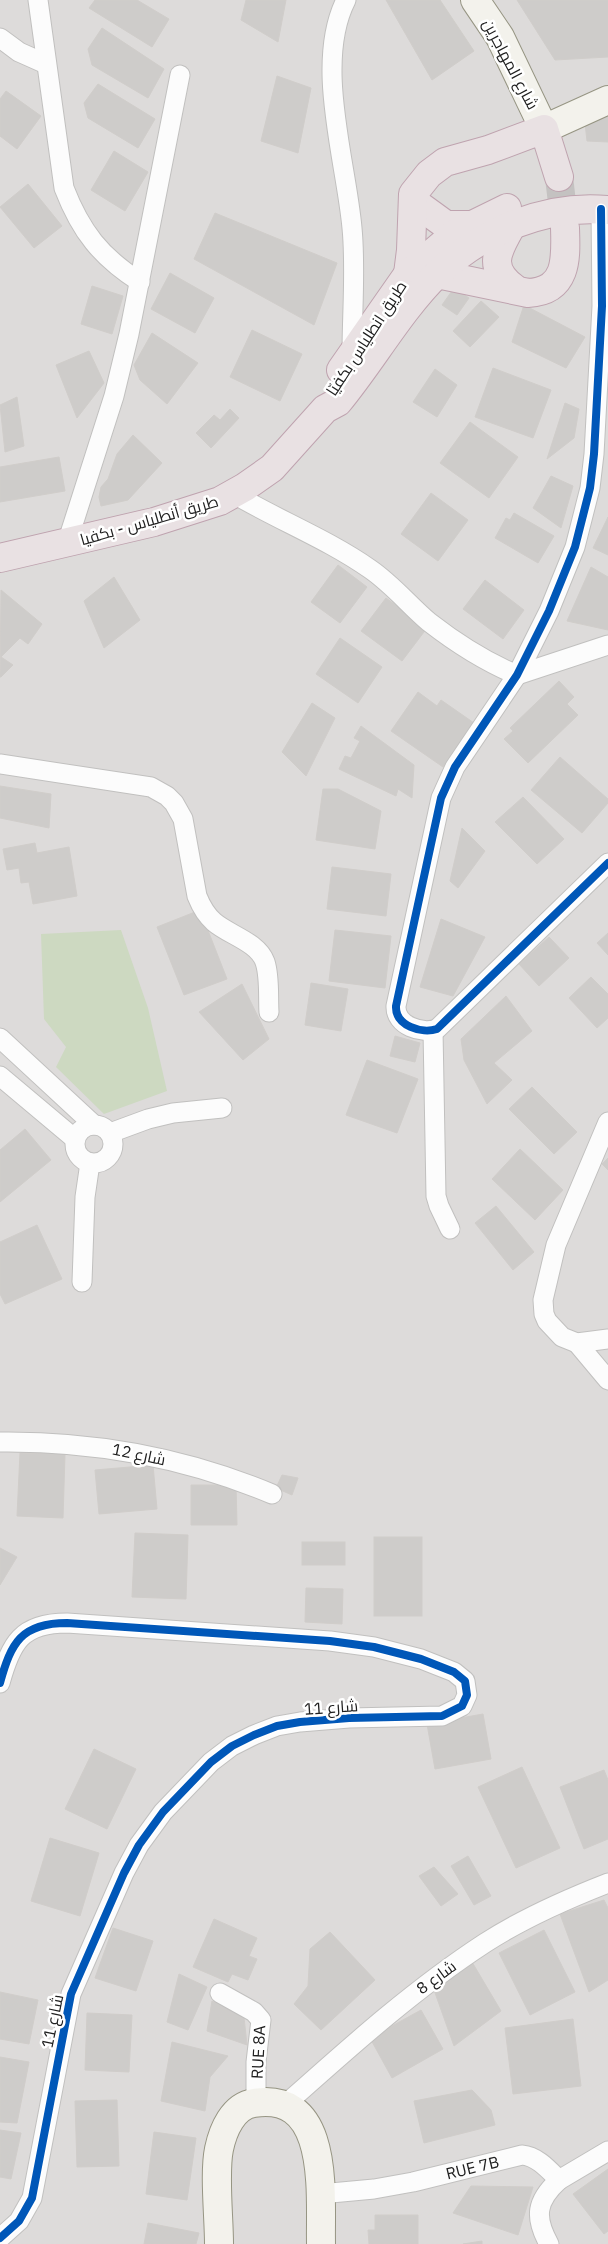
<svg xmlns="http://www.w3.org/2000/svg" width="608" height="2244" font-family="'IBM Plex Sans',Cairo,sans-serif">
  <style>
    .residential { fill: #dddbda }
    .forest { fill: #cdd9c1 }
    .building { fill: #ceccca; stroke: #d0cdca }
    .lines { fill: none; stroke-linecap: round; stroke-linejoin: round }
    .highway-tunnel { stroke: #c4c2c1; stroke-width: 28; stroke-dasharray: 28 14; stroke-linecap: butt }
    .street-casing { stroke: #c1c0bf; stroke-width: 21 }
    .secondary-casing { stroke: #969583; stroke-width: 30 }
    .highway-casing { stroke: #bfa3af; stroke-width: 30 }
    .street { stroke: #fcfcfc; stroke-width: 19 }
    .secondary { stroke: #f3f2ec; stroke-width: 28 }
    .highway { stroke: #e9e1e3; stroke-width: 28 }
    .cycleway-casing { stroke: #fff; stroke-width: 11 }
    .cycleway { stroke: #0057b8; stroke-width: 8 }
    .labels { text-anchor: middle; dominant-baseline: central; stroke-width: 5; stroke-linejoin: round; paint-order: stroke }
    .street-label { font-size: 16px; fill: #202020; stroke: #fff }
  </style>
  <rect width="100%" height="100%" fill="#edebe9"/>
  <!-- residential -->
  <rect class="residential" x="0" y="0" width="608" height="2244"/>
  <!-- forest -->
  <polygon class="forest" points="121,930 148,1008 167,1091 104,1114 56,1067 66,1047 44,1019 41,934"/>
  <!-- building -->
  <g class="building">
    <polygon points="95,0 137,0 169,19 152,47 89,8"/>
    <polygon points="246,0 286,0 278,42 241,20"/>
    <polygon points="386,0 440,0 474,51 432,80"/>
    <polygon points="517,0 608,0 608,57 555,60"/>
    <polygon points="102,28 164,69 148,98 92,65 88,49"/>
    <polygon points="277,76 311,88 298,153 261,141"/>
    <polygon points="98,84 155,119 138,148 88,118 84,103"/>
    <polygon points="6,91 41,116 17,149 0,136 0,99"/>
    <polygon points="608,113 608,142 587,141 585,123"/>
    <polygon points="114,151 148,172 125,211 91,190"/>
    <polygon points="28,184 62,226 34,248 0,207"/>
    <polygon points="215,213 337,263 314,325 194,259"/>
    <polygon points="170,273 214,298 195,333 151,309"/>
    <polygon points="92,286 123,296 112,334 81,324"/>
    <polygon points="454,288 469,298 457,315 442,305"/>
    <polygon points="481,301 499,317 470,347 453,331"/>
    <polygon points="524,305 585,337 566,368 512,342"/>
    <polygon points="252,330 302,354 280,401 230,377"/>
    <polygon points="152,333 198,363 167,404 140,380 134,365"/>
    <polygon points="89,351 104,383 77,418 56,365"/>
    <polygon points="493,368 551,390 533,438 475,417"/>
    <polygon points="435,369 457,385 437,417 413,402"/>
    <polygon points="17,397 24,446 5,452 0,405"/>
    <polygon points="565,403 579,409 574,438 547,459"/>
    <polygon points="230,409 239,418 211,448 196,433 214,415 220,420"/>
    <polygon points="470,422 518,457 489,498 440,463"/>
    <polygon points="133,435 162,463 128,500 101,506 99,497 101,487 108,479 117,454"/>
    <polygon points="59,457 65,491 0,502 0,467"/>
    <polygon points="551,476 573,486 561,528 533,508"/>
    <polygon points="431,493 468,520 438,561 401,534"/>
    <polygon points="514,513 554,536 538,563 495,538 506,518 510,520"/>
    <polygon points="608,517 608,555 593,548"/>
    <polygon points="338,565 367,587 340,623 311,602"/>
    <polygon points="591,567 608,577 608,630 567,621"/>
    <polygon points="114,577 140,620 104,648 84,601"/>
    <polygon points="485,580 524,610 503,639 463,609"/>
    <polygon points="1,590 42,624 28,644 20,638 1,657 13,665 1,677 0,677"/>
    <polygon points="386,598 427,628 402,661 361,631"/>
    <polygon points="340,638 382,667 358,703 316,674"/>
    <polygon points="559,681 574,697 567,704 578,715 528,763 504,739 513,731 510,728"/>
    <polygon points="418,692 437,706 441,700 474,723 443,767 391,731"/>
    <polygon points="312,703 335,718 306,776 282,752"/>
    <polygon points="361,726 414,765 412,798 398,789 396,796 339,769 345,756 351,758 360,741 354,738"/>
    <polygon points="560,757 608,799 608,803 582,833 531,790"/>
    <polygon points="0,786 51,794 49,828 0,818"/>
    <polygon points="323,789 338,789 381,811 375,849 316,840"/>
    <polygon points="523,797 564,839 537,864 495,822"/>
    <polygon points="462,828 485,851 458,888 450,881"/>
    <polygon points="35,843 37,853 69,847 77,896 33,904 29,882 21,883 19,868 7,870 3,849"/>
    <polygon points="332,867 391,874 386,916 327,909"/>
    <polygon points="200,910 227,979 184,995 157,927"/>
    <polygon points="441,919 485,937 453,996 420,987"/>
    <polygon points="335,930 391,936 385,988 329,981"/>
    <polygon points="608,933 608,955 597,943"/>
    <polygon points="549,937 569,958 539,986 519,964"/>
    <polygon points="591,977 608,994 608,1018 597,1028 569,998"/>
    <polygon points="311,983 348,989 341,1031 305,1025"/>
    <polygon points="242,984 269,1039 243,1060 199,1012"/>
    <polygon points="506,996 532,1031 494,1063 512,1080 487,1104 464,1060 461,1039"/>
    <polygon points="395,1036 420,1043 415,1062 390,1056"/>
    <polygon points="367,1060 418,1079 397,1133 346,1115"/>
    <polygon points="532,1087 577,1132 554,1154 509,1109"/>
    <polygon points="25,1129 51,1160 0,1202 0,1150"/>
    <polygon points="520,1149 563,1190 535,1220 492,1179"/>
    <polygon points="608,1158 608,1170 602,1164"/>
    <polygon points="496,1206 534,1252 513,1270 475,1223"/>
    <polygon points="37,1225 62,1279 5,1304 0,1294 0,1242"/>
    <polygon points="20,1453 65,1454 63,1518 17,1516"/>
    <polygon points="153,1465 157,1509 99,1514 95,1470"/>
    <polygon points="282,1475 298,1478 292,1495 276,1488"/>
    <polygon points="191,1485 236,1485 237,1525 191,1525"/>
    <polygon points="135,1533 188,1535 186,1599 132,1597"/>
    <rect x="374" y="1537" width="48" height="79"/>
    <rect x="302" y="1542" width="43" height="23"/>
    <polygon points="0,1548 17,1557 0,1585"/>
    <polygon points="306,1588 343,1589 342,1624 305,1622"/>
    <polygon points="483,1714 491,1759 435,1769 427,1724"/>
    <polygon points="94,1749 136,1769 107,1829 65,1809"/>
    <polygon points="522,1767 560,1848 516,1868 478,1787"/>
    <polygon points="604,1770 608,1780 608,1839 584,1849 560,1787"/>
    <polygon points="50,1838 99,1853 80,1916 31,1901"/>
    <polygon points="468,1856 491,1896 474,1905 451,1866"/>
    <polygon points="434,1867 458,1894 441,1906 419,1876"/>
    <polygon points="604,1900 608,1908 608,1980 589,1992 560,1914"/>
    <polygon points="214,1919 257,1938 249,1956 257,1959 248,1980 232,1974 228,1982 193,1967"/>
    <polygon points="113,1928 153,1941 136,1991 95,1978"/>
    <polygon points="544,1930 575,1992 530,2015 499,1953"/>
    <polygon points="330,1932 375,1980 321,2030 294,2004 308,1986 310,1949"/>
    <polygon points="472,1962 501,2011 454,2046 434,1990"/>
    <polygon points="179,1974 207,1987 188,2030 167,2022"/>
    <polygon points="0,1992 38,2000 29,2044 0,2039"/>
    <polygon points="212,2001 244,2017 247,2045 207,2031"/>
    <polygon points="421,2010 443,2049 392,2078 370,2038"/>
    <polygon points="87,2013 132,2015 129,2072 85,2070"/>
    <polygon points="573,2019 581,2086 513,2094 505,2028"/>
    <polygon points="172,2042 228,2056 210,2077 205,2111 161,2101"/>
    <polygon points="0,2057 29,2062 17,2123 0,2122"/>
    <polygon points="472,2090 491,2110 495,2125 424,2143 414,2101"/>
    <polygon points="117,2100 119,2166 77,2167 75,2101"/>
    <polygon points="0,2130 21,2133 11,2179 0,2177"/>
    <polygon points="154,2132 196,2138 187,2200 146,2194"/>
    <polygon points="608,2169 608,2231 604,2234 573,2194"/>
    <polygon points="471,2186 533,2187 518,2235 453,2213"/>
    <polygon points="375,2215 418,2215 418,2244 369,2244 368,2230 375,2230"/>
    <polygon points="148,2223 199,2233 196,2244 144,2244"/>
    <polygon points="482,2241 482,2244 463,2244"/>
  </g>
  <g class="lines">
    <!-- highway-tunnel -->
    <polyline class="highway-tunnel" points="559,177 565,228"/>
    <defs>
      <g id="street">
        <path d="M 38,0 L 64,188 C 81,232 101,257 140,282"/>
        <path d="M 346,0 C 314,63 346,160 352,228 C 356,269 352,312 352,353"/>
        <polyline points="0,38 19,52 46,64"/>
        <path d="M 601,209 L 602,306 L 594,454 L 590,488 L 575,547 L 549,611 L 517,675 L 455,767 L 441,798 L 396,1006 C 395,1026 422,1034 437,1029 L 608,863"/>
        <path d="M 234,494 C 278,520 327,539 370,569 C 392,584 409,605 429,622 C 456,643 486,662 517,675 L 608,645"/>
        <polyline points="67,543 114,396 129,334 180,75"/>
        <path d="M 0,764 L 151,787 L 167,796 L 174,803 L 183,819 L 197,896 C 201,906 206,915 214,922 C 229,935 258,942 265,962 C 270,977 268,997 269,1012"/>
        <polyline points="433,1030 436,1196 439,1206 450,1229"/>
        <polyline points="0,1038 94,1125"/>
        <polyline points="0,1076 75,1139"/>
        <polyline points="608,1122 556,1245 543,1300 544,1314 547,1321 562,1337 577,1343 608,1339"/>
        <circle cx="94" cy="1144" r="19"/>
        <polyline points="110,1133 148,1119 173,1113 222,1108"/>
        <polyline points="82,1282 85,1197 90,1163"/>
        <polyline points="577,1343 608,1380"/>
        <path d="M 0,1442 C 95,1441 184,1457 272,1494"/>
        <path d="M 0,1683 C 11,1643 21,1623 67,1623 L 330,1641 L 374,1647 L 421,1659 L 454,1672 L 465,1681 L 467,1695 L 462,1706 L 442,1716 L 349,1718 L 300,1722 L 277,1726 L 254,1735 L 232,1746 L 211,1762 L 163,1812 L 139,1845 L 124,1873 L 71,1994 L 32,2198 L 19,2221 L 0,2238"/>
        <polyline points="220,1993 254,2012 261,2020 256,2062 256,2103"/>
        <path d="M 286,2104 C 350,2047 413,1990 485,1943 C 522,1919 567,1899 608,1883"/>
        <path id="s1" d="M 320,2194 L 374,2189 L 413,2182 L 522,2155 C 537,2156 549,2170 559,2180 L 608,2151"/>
        <path d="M 549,2244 C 534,2217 536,2201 559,2180"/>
      </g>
      <g id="secondary">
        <polyline points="475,0 500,37 544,129 608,100"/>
        <path d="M 219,2244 C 219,2217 214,2173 219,2149 C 223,2130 233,2106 254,2103 C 331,2091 320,2194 321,2244"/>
      </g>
      <g id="highway">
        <polyline points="413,201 446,225 470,225"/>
        <path d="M 512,225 C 498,250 486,267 514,288"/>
        <polyline points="408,274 411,250 413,194 429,174 445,162 488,150 544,129 559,177"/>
        <path d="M 437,274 L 528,293 C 568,291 566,258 565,228"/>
        <polyline points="341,370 408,274 456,233 507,208"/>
        <path d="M 0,558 L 154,522 L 220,501 L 245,487 L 272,468 L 325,409 L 338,402 C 372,361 400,310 438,273 C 482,231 546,204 608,210"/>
      </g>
    </defs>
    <!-- street casing -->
    <use href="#street" class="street-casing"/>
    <!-- secondary casing -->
    <use href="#secondary" class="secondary-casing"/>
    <!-- highway casing -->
    <use href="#highway" class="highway-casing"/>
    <!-- street -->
    <use href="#street" class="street"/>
    <!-- secondary -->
    <use href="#secondary" class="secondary"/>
    <!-- highway -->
    <use href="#highway" class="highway"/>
    <defs>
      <g id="cycleway">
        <path d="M 601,209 L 602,306 L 594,454 L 590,488 L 575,547 L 549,611 L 517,675 L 455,767 L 441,798 L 396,1006 C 395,1026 422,1034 437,1029 L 608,863"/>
        <path d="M 0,1683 C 11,1643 21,1623 67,1623 L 330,1641 L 374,1647 L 421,1659 L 454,1672 L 465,1681 L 467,1695 L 462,1706 L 442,1716 L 349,1718 L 300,1722 L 277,1726 L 254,1735 L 232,1746 L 211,1762 L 163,1812 L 139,1845 L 124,1873 L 71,1994 L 32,2198 L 19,2221 L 0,2238"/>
      </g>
    </defs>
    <!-- cycleway casing -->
    <use href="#cycleway" class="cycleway-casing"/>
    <!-- cycleway -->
    <use href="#cycleway" class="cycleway"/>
  </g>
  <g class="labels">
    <!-- street labels -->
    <g class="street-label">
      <text transform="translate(511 64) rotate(62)">شارع المهاجرين</text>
      <text transform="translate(366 338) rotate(-57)">طريق انطلياس بكفيّا</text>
      <text transform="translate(149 520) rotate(-16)">طريق أنطلياس - بكفيا</text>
      <text transform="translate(139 1454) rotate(12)">شارع 12</text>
      <text transform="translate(331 1707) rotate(-4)">شارع 11</text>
      <text transform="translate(436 1977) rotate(-36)">شارع 8</text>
      <text transform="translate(52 2021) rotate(-78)">شارع 11</text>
      <text transform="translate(258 2052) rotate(-87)">RUE 8A</text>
      <text stroke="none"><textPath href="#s1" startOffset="155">RUE 7B</textPath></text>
    </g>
  </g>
</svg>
